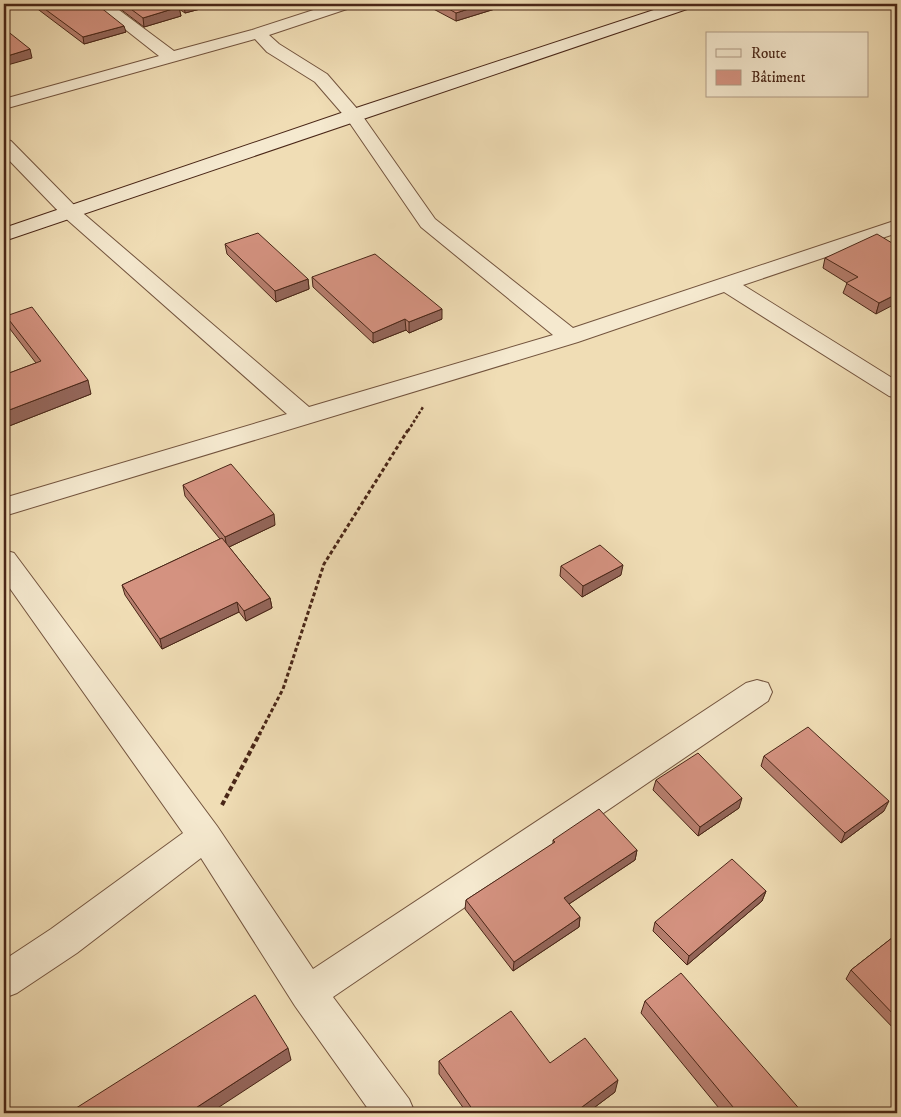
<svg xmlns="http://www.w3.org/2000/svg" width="901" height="1117" font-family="'IM FELL DW Pica',serif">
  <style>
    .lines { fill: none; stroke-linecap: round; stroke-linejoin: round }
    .street-casing { stroke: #73543e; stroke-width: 2 }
    .secondary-casing { stroke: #492617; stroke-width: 2 }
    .path-far2 { stroke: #492617; stroke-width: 2.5; stroke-dasharray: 3 2; stroke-linecap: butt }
    .path-far1 { stroke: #492617; stroke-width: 3; stroke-dasharray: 4 2.5; stroke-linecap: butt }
    .path { stroke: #492617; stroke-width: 4; stroke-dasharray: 5 3; stroke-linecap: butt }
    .street { fill: #f5e9cf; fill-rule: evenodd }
    .secondary { fill: #f5e9cf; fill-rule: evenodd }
    .wall { fill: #b67e6e; stroke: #492617 }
    .shaded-wall { fill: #94665a; stroke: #492617 }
    .building { fill: #d49280; stroke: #492617 }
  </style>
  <rect width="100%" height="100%" fill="#f0ddb5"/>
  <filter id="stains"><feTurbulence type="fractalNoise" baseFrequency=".004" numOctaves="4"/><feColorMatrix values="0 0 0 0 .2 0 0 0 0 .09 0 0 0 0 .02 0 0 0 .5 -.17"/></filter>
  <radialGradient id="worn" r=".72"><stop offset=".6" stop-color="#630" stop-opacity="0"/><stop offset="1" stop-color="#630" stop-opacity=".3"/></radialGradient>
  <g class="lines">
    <defs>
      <g id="street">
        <polygon points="93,4 111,4 174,51 252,30 332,4 355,4 353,7 269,35 279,44 327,74 359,111 435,219 573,328 897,220 897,233 743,285 897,381 897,398 889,396 724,292 578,342 4,516 4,498 287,414 63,216 4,155 4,139 11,141 77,208 309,407 553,335 421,227 347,119 315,82 267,52 255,39 4,109 4,99 159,56"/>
        <polygon points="4,550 14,553 217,826 313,969 746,683 757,680 768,683 772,692 768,701 333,997 409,1099 415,1113 371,1113 295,1006 201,858 77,953 17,993 4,998 4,960 51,929 183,833 4,580"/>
      </g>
      <polygon id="secondary" points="672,4 695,4 693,7 4,241 4,228 347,111"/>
    </defs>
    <!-- street casing -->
    <use href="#street" class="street-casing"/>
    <!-- secondary casing -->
    <use href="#secondary" class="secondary-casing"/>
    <!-- path-far2 -->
    <polyline class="path-far2" points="408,431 423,407"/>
    <!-- path-far1 -->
    <polyline class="path-far1" points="259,735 283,689 324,564 408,430"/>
    <!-- path -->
    <polyline class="path" points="222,805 260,733"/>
    <!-- street -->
    <use href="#street" class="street"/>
    <!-- secondary -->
    <use href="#secondary" class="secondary"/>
  </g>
  <!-- wall -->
  <g class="wall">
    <polygon points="31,4 79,4 86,9 126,32 84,44"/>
    <polygon points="119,4 219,4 185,13 179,9 181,16 144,27 119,8"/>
    <polygon points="424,4 511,4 456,21"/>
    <polygon points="225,244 308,279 309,289 276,302 227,254"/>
    <polygon points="897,246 876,314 843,293 847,283 823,268 825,258"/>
    <polygon points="312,277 442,319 409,333 406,330 373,343 313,287"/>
    <polygon points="6,316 91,394 4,428 4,375 36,363 10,329"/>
    <polygon points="183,485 275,525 229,547 270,598 272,608 246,621 239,612 162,649 125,595 122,585 220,539 185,496"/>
    <polygon points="561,566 621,575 582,597 560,576"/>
    <polygon points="764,756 884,811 841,843 761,766"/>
    <polygon points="656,780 739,808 698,836 653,790"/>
    <polygon points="553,840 637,850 635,860 569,904 580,917 579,927 513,971 465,909 466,900 553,844"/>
    <polygon points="766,891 762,901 687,965 653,931 655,922"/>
    <polygon points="897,934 897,1032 846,979 851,970"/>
    <polygon points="645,1001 803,1113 723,1113 641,1013"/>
    <polygon points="439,1061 550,1063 615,1092 587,1113 467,1113 439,1074"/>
  </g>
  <!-- shaded-wall -->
  <g class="shaded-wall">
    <polygon points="189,4 219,4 185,13 184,5"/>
    <polygon points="484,4 511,4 456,21 456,13"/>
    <polygon points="179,7 181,16 144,27 143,18"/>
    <polygon points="124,26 126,32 84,44 83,37"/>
    <polygon points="30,49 32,58 4,66 4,57"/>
    <polygon points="308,279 309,289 276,302 275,291"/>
    <polygon points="897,294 897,303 876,314 879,303"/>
    <polygon points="442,309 442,319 409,333 409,322"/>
    <polygon points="405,319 406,330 373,343 373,333"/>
    <polygon points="88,380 91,394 4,428 4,412"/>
    <polygon points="274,514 275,525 227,548 225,537"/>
    <polygon points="623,565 621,575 582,597 583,586"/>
    <polygon points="270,598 272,608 246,621 244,611"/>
    <polygon points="237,602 239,612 162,649 160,639"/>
    <polygon points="742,798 739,808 698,836 700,827"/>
    <polygon points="889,801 884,811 841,843 845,833"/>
    <polygon points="637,850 635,860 563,908 564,898"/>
    <polygon points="766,891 762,901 687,965 689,956"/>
    <polygon points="580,917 579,927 513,971 514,962"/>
    <polygon points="288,1048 291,1060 210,1113 188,1113"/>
    <polygon points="618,1080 615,1092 587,1113 574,1113"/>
  </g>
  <!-- building -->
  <g class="building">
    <polygon points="38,4 79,4 86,9 100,7 124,26 83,37"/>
    <polygon points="124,4 174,4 179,7 143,18"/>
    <polygon points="440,4 484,4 456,13"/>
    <polygon points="6,30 30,49 4,57 4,31"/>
    <polygon points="258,233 308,279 275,291 225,244"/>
    <polygon points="877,234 897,246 897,294 879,303 846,283 858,277 825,258"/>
    <polygon points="375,254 442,309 409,322 405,319 373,333 312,277"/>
    <polygon points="32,307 88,380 4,412 4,375 41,361 6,316"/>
    <polygon points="231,464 274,514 225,537 183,485"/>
    <polygon points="222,538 270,598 244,611 237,602 160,639 122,585"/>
    <polygon points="600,545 623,565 583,586 561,566"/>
    <polygon points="808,727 889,801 845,833 764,756"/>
    <polygon points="698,753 742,798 700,827 656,780"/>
    <polygon points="599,809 637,850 564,898 580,917 514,962 466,900 555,842 553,840"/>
    <polygon points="732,859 766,891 689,956 655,922"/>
    <polygon points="897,934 897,1018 851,970"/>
    <polygon points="681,973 803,1113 738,1113 645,1001"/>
    <polygon points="255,995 288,1048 188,1113 75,1113 73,1110"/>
    <polygon points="511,1011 550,1063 585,1038 618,1080 574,1113 475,1113 439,1061"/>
  </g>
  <!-- margin -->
  <rect width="901" height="1117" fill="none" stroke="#f0ddb5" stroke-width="20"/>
  <rect x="5" y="5" width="891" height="1107" fill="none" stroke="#492617" stroke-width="2.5"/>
  <rect x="10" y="10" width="881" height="1097" fill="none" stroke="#492617"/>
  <!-- legend -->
  <rect x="706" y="32" width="162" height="65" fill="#f5e9cf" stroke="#b09b85"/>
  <rect x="716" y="49" width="25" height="8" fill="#f5e9cf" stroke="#b09b85"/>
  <text x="751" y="58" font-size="15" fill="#492617">Route</text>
  <rect x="716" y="70" width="25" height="15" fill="#d49280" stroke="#b09b85"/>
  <text x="751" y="82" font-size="15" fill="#492617">Bâtiment</text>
  <rect width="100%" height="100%" filter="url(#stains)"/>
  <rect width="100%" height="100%" fill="url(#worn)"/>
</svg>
